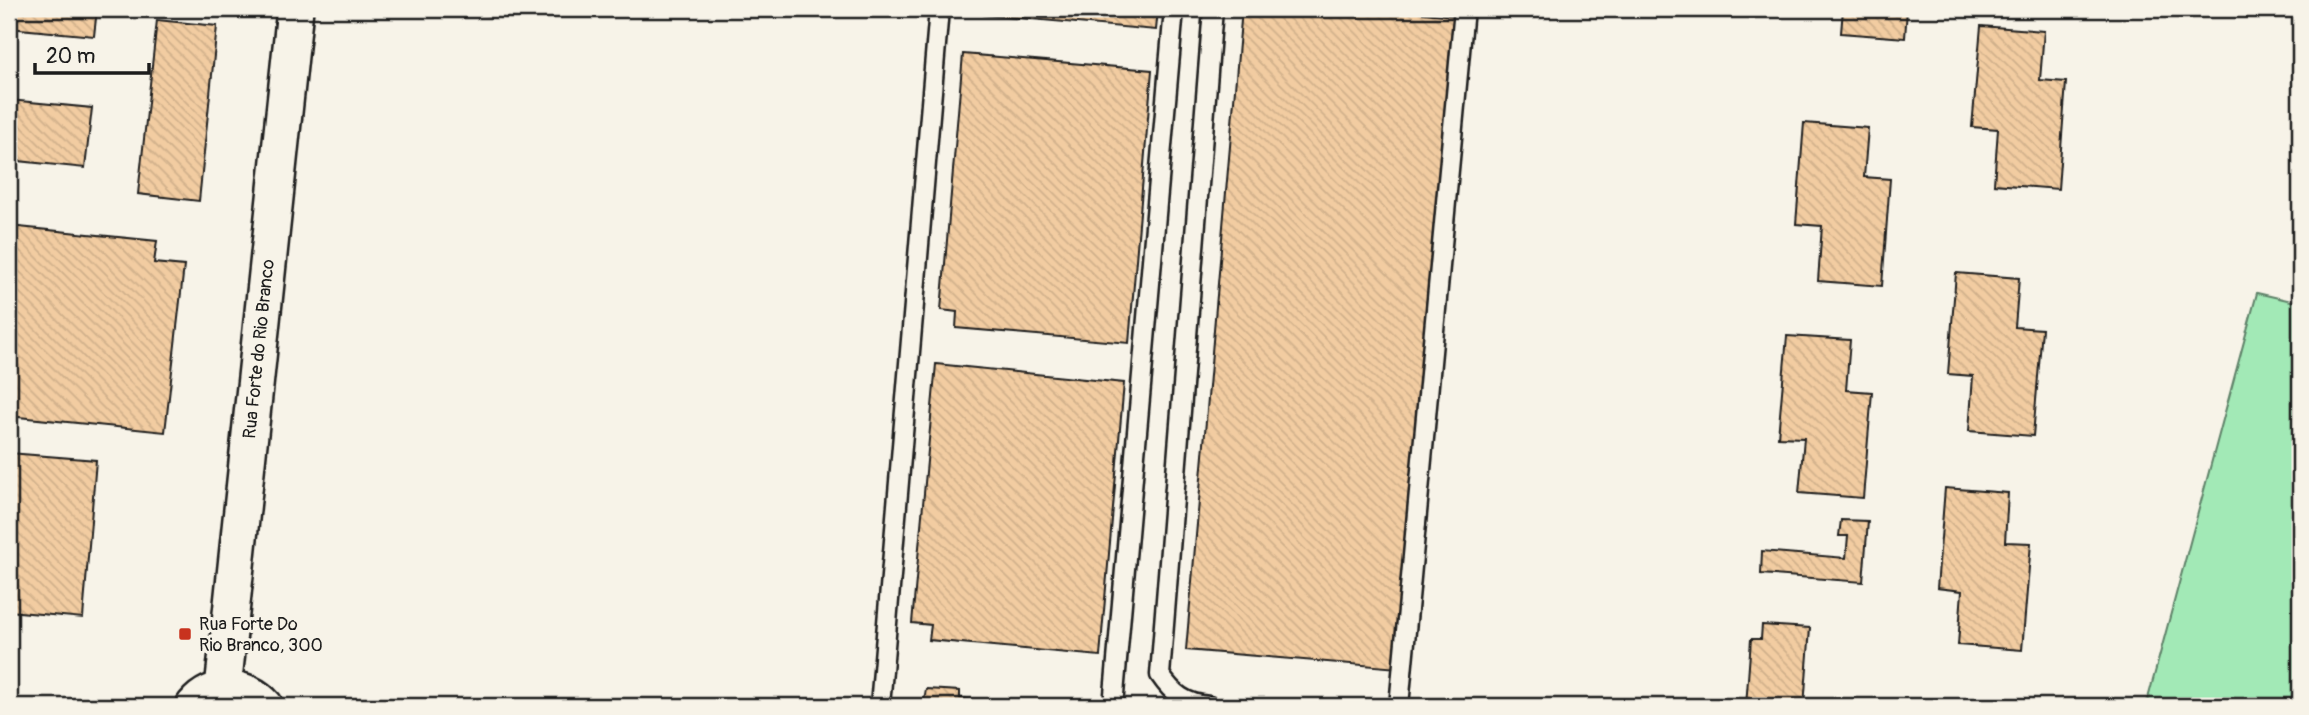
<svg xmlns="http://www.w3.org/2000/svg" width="2309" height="715" font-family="Pangolin,sans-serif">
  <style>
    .park { fill: #a2e9b6; stroke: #5f8269; stroke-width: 2 }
    .building { fill: url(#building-back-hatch); stroke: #1c1c1c; stroke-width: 2 }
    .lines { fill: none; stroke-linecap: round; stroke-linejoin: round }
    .lane-casing { stroke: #1c1c1c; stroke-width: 23 }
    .street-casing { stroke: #1c1c1c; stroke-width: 40 }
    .lane { stroke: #f7f3e8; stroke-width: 18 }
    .street { stroke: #f7f3e8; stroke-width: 35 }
    .poi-dot { fill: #c8321e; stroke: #f7f3e8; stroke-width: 2.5 }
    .labels { text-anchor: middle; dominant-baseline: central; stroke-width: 6; stroke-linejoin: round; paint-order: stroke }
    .street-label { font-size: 18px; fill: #1c1c1c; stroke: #f7f3e8 }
    .poi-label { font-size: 18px; fill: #1c1c1c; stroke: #f7f3e8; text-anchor: start }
  </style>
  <defs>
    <pattern id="building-back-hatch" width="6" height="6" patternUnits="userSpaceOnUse" patternTransform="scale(1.75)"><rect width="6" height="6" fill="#f2cca1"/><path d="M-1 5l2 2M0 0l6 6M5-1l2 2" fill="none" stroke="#cfaf8a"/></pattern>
  </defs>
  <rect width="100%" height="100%" fill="#f7f3e8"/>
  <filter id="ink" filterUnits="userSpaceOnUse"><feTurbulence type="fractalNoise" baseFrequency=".0143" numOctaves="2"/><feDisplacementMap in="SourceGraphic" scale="14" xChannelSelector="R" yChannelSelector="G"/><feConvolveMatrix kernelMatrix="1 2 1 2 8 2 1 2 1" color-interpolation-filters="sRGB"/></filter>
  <g filter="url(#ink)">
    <!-- park -->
    <polygon class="park" points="2257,293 2300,303 2300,706 2146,706"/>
    <!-- building -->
    <g class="building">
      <polygon points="9,9 97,9 94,36 9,28"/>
      <polygon points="466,9 495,9 494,16 466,13"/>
      <polygon points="984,9 1158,9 1156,30 984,15"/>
      <polygon points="1242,9 1423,9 1423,13 1455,16 1398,668 1186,650"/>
      <polygon points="1843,9 1907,9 1905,38 1841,33"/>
      <polygon points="157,20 217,26 199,201 138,194"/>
      <polygon points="1981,26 2044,31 2040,80 2066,82 2058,189 1994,184 1998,129 1972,127"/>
      <polygon points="963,54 1152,70 1129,343 956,328 957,312 941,310"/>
      <polygon points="9,100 92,108 85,168 9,160"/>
      <polygon points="1804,123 1868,128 1864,177 1890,179 1882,286 1818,281 1822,226 1796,224"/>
      <polygon points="9,226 157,241 154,263 184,266 165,432 9,416"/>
      <polygon points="1956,273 2019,278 2015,327 2042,329 2033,436 1969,431 1973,376 1948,374"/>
      <polygon points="1787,336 1850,340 1846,390 1872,392 1863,498 1799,493 1804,438 1778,437"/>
      <polygon points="936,364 1124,383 1100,656 929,640 931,625 912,623"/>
      <polygon points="9,453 96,460 83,618 9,611"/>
      <polygon points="1945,488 2008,493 2005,542 2031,543 2022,650 1958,645 1962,591 1937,588"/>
      <polygon points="1841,520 1868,521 1863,582 1761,574 1762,551 1846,558 1848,536 1839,536"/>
      <polygon points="1762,625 1810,628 1804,706 1746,706 1751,639 1761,639"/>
      <polygon points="926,689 960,691 960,698 976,700 975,706 923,706"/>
    </g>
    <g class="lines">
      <defs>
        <g id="lane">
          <polyline points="880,706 939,9"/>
          <polyline points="1113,706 1174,9"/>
          <path d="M 1209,706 C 1185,704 1173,694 1160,675 L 1213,9"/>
          <polyline points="1399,706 1464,9"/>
        </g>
        <g id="street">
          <polyline points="223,689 295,9"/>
          <path d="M 194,706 C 213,683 246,684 265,706"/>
        </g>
      </defs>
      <!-- lane casing -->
      <use href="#lane" class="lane-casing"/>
      <!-- street casing -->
      <use href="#street" class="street-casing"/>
      <!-- lane -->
      <use href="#lane" class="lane"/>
      <!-- street -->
      <use href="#street" class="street"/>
    </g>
  </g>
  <!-- markers -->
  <rect class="poi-dot" x="178" y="627" width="14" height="14" rx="3.5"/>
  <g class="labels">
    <!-- street labels -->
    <g class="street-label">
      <text transform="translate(259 349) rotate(-84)">Rua Forte do Rio Branco</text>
    </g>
    <!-- poi labels -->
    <g class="poi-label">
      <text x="199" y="624">Rua Forte Do<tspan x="199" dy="21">Rio Branco, 300</tspan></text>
    </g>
  </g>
  <!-- margin -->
  <rect width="2309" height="715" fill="none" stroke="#f7f3e8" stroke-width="35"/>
  <rect x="18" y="18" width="2274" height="680" fill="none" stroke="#1c1c1c" stroke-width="2.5" filter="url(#ink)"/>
  <!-- scale -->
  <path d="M35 63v10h114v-10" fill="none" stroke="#1c1c1c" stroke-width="3.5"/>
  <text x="46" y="63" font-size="21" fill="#1c1c1c" stroke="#f7f3e8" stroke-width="5" paint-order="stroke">20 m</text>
</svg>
